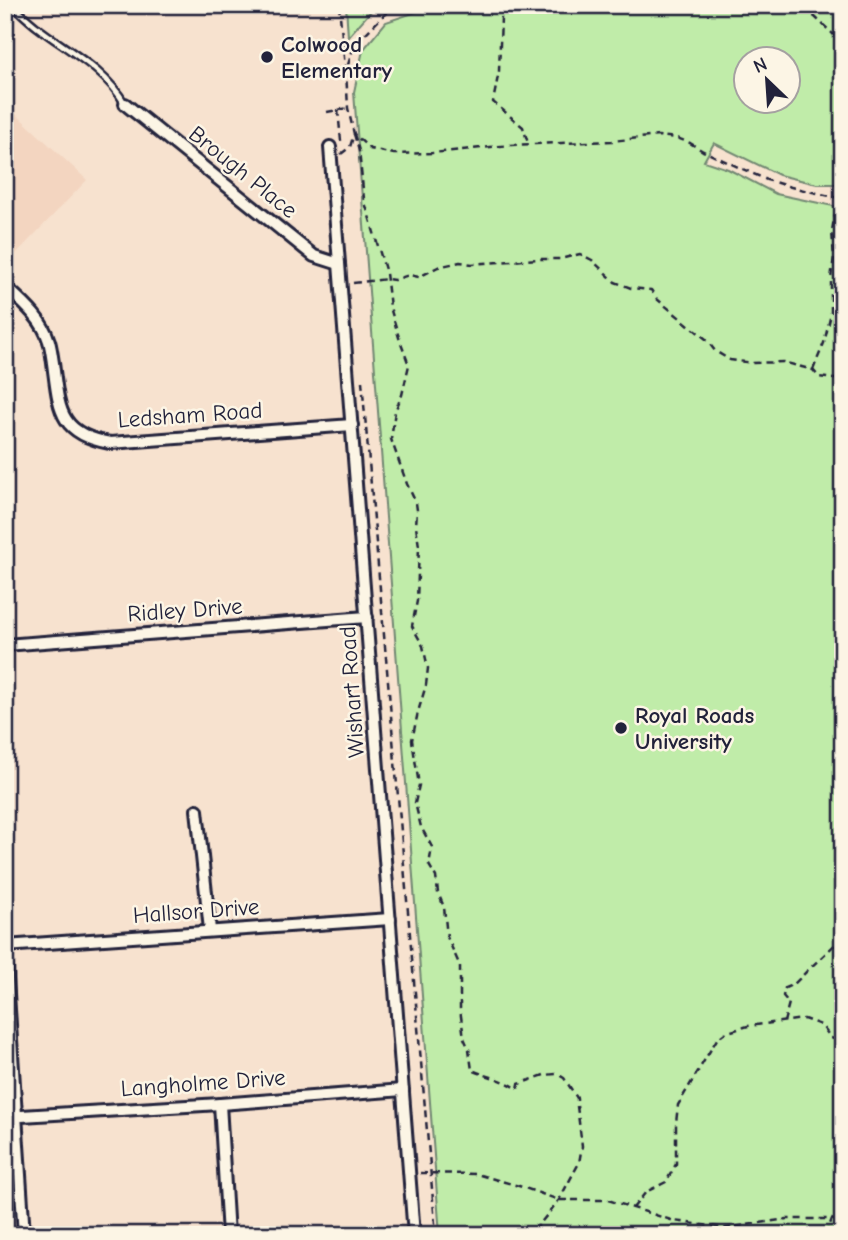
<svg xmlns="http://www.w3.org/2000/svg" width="848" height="1240" font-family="'Comic Neue',sans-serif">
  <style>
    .built { fill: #f3d5c0 }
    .green { fill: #c0eca9; stroke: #718772; stroke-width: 2; fill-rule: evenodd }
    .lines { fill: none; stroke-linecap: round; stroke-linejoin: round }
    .lane-casing { stroke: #22223b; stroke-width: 10 }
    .street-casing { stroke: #22223b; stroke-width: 16 }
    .path { stroke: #22223b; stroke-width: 2.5; stroke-dasharray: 7 5; stroke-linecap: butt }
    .lane { stroke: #fcf5e5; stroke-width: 5 }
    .street { stroke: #fcf5e5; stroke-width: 10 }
    .poi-dot { fill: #22223b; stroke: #fcf5e5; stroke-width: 2.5 }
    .labels { text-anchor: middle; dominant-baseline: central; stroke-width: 5; stroke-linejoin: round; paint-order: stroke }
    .poi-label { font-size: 23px; font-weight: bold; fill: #22223b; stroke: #fcf5e5; text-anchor: start }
    .street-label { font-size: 23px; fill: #22223b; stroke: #fcf5e5 }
  </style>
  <rect width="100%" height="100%" fill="#f7e2cf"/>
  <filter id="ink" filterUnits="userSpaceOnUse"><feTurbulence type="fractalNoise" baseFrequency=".0143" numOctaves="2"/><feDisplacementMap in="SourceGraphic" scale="14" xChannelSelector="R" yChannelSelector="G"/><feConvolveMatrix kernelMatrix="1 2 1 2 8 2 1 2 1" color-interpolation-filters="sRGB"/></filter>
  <g filter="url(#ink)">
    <!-- built -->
    <polygon class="built" points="5,104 87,180 10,260 5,255"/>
    <!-- green -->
    <g class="green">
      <polygon points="346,5 381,5 370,12 348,37"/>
      <path d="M 478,5 L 843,5 L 843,184 L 817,184 L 779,175 L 714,143 L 704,161 L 728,169 L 776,194 L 843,208 L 843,1235 L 440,1235 L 354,92 L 363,50 L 386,22 L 428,8 L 461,10 ZM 746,60 L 788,60 L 788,102 L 746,102 Z"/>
    </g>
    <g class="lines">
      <defs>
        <path id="lane" d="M 12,5 C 21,13 29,21 37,27 C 68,51 105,69 125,104"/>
        <g id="street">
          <polyline points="125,104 314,256 339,264"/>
          <polyline points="330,147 414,1235"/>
          <path d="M 5,286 C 22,302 42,318 49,341 C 51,348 52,356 53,363 C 59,408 58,434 110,443 L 352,425"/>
          <polyline points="5,645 367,617"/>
          <polyline points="197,810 210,930"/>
          <polyline points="5,946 390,919"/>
          <polyline points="5,949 24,1235"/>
          <polyline points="220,1104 228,1235"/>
          <polyline points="5,1117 220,1104 403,1090"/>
        </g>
      </defs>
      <!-- lane casing -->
      <use href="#lane" class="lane-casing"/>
      <!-- street casing -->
      <use href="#street" class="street-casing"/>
      <!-- path -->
      <g class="path">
        <polyline points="339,5 345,68"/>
        <polyline points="397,5 387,12 361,38 352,52 346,71 348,108 354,134 370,149 394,154 432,153 511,145 612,141 658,136 677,138 690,143 703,151 767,180 791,187 843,199"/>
        <polyline points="499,5 501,17 499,71 493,102 523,127 528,143"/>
        <polyline points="792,5 815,17 836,37 838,55 843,70"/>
        <polyline points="338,110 341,141"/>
        <polyline points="327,112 348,108"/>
        <path d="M 354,134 L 359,151 L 364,199 L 386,273 L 390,307 L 400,341 L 409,365 L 402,395 L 395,411 L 391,439 L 407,484 L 416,503 L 417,510 L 416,526 L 419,546 L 417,601 L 412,626 L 423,646 L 428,668 L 426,685 L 418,712 L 412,740 L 419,785 L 415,803 L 421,827 L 432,847 L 429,865 L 436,877 L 438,893 L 444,907 L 447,937 L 460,966 L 460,1009 L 464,1038 L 469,1049 L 472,1070 C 488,1077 503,1079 518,1089 L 519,1084 L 544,1075 L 557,1074 L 564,1078 L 577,1098 L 577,1106 L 582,1146 L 579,1163 L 559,1200 L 531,1235"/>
        <polyline points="341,154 350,147 354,134"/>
        <polyline points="353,283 387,279 394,280 409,275 419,277 438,267 460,262 472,264 538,259 560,259 580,254 592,260 615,282 631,288 651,290 657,299 706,339 715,351 730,360 753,363 783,362 813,370 819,377 843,380"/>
        <polyline points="813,370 824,343 831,314 831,279 834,257 832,231 834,219 839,203 843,201"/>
        <polyline points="362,381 436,1235"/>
        <polyline points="784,1022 789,1003 783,996 785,988 794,984 808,970 843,937"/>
        <polyline points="420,1173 476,1174 519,1186 559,1200 608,1200 674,1221 725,1228 787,1219 832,1219 843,1225"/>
        <polyline points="633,1208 646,1192 666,1182 676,1164 676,1123 678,1105 717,1039 725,1033 748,1026 804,1019 821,1025 831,1038 843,1042"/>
        <polyline points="826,1235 832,1219"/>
      </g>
      <!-- lane -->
      <use href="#lane" class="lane"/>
      <!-- street -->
      <use href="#street" class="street"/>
    </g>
  </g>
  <!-- markers -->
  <g class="poi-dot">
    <circle cx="267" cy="57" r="7"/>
    <circle cx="621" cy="728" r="7"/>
  </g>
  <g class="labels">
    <!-- poi labels -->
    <g class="poi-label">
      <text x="281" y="44">Colwood<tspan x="281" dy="26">Elementary</tspan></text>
      <text x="635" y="715">Royal Roads<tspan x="635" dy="26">University</tspan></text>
    </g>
    <!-- street labels -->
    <g class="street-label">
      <text transform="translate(243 172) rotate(39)">Brough Place</text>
      <text transform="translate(190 415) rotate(-4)">Ledsham Road</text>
      <text transform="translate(185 610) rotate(-4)">Ridley Drive</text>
      <text transform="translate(352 692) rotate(-94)">Wishart Road</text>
      <text transform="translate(196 911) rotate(-4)">Hallsor Drive</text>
      <text transform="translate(203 1083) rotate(-4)">Langholme Drive</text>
    </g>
  </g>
  <!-- margin -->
  <rect width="848" height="1240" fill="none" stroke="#fcf5e5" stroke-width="28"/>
  <rect x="14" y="14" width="820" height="1212" fill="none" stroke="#22223b" stroke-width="2.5" filter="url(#ink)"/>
  <!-- north arrow -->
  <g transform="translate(767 80) rotate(335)"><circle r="33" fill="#fcf5e5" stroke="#a5a1a1" stroke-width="2"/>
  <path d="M0-5L12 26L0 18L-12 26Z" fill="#22223b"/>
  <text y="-10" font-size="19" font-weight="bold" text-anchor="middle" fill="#22223b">N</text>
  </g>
</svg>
